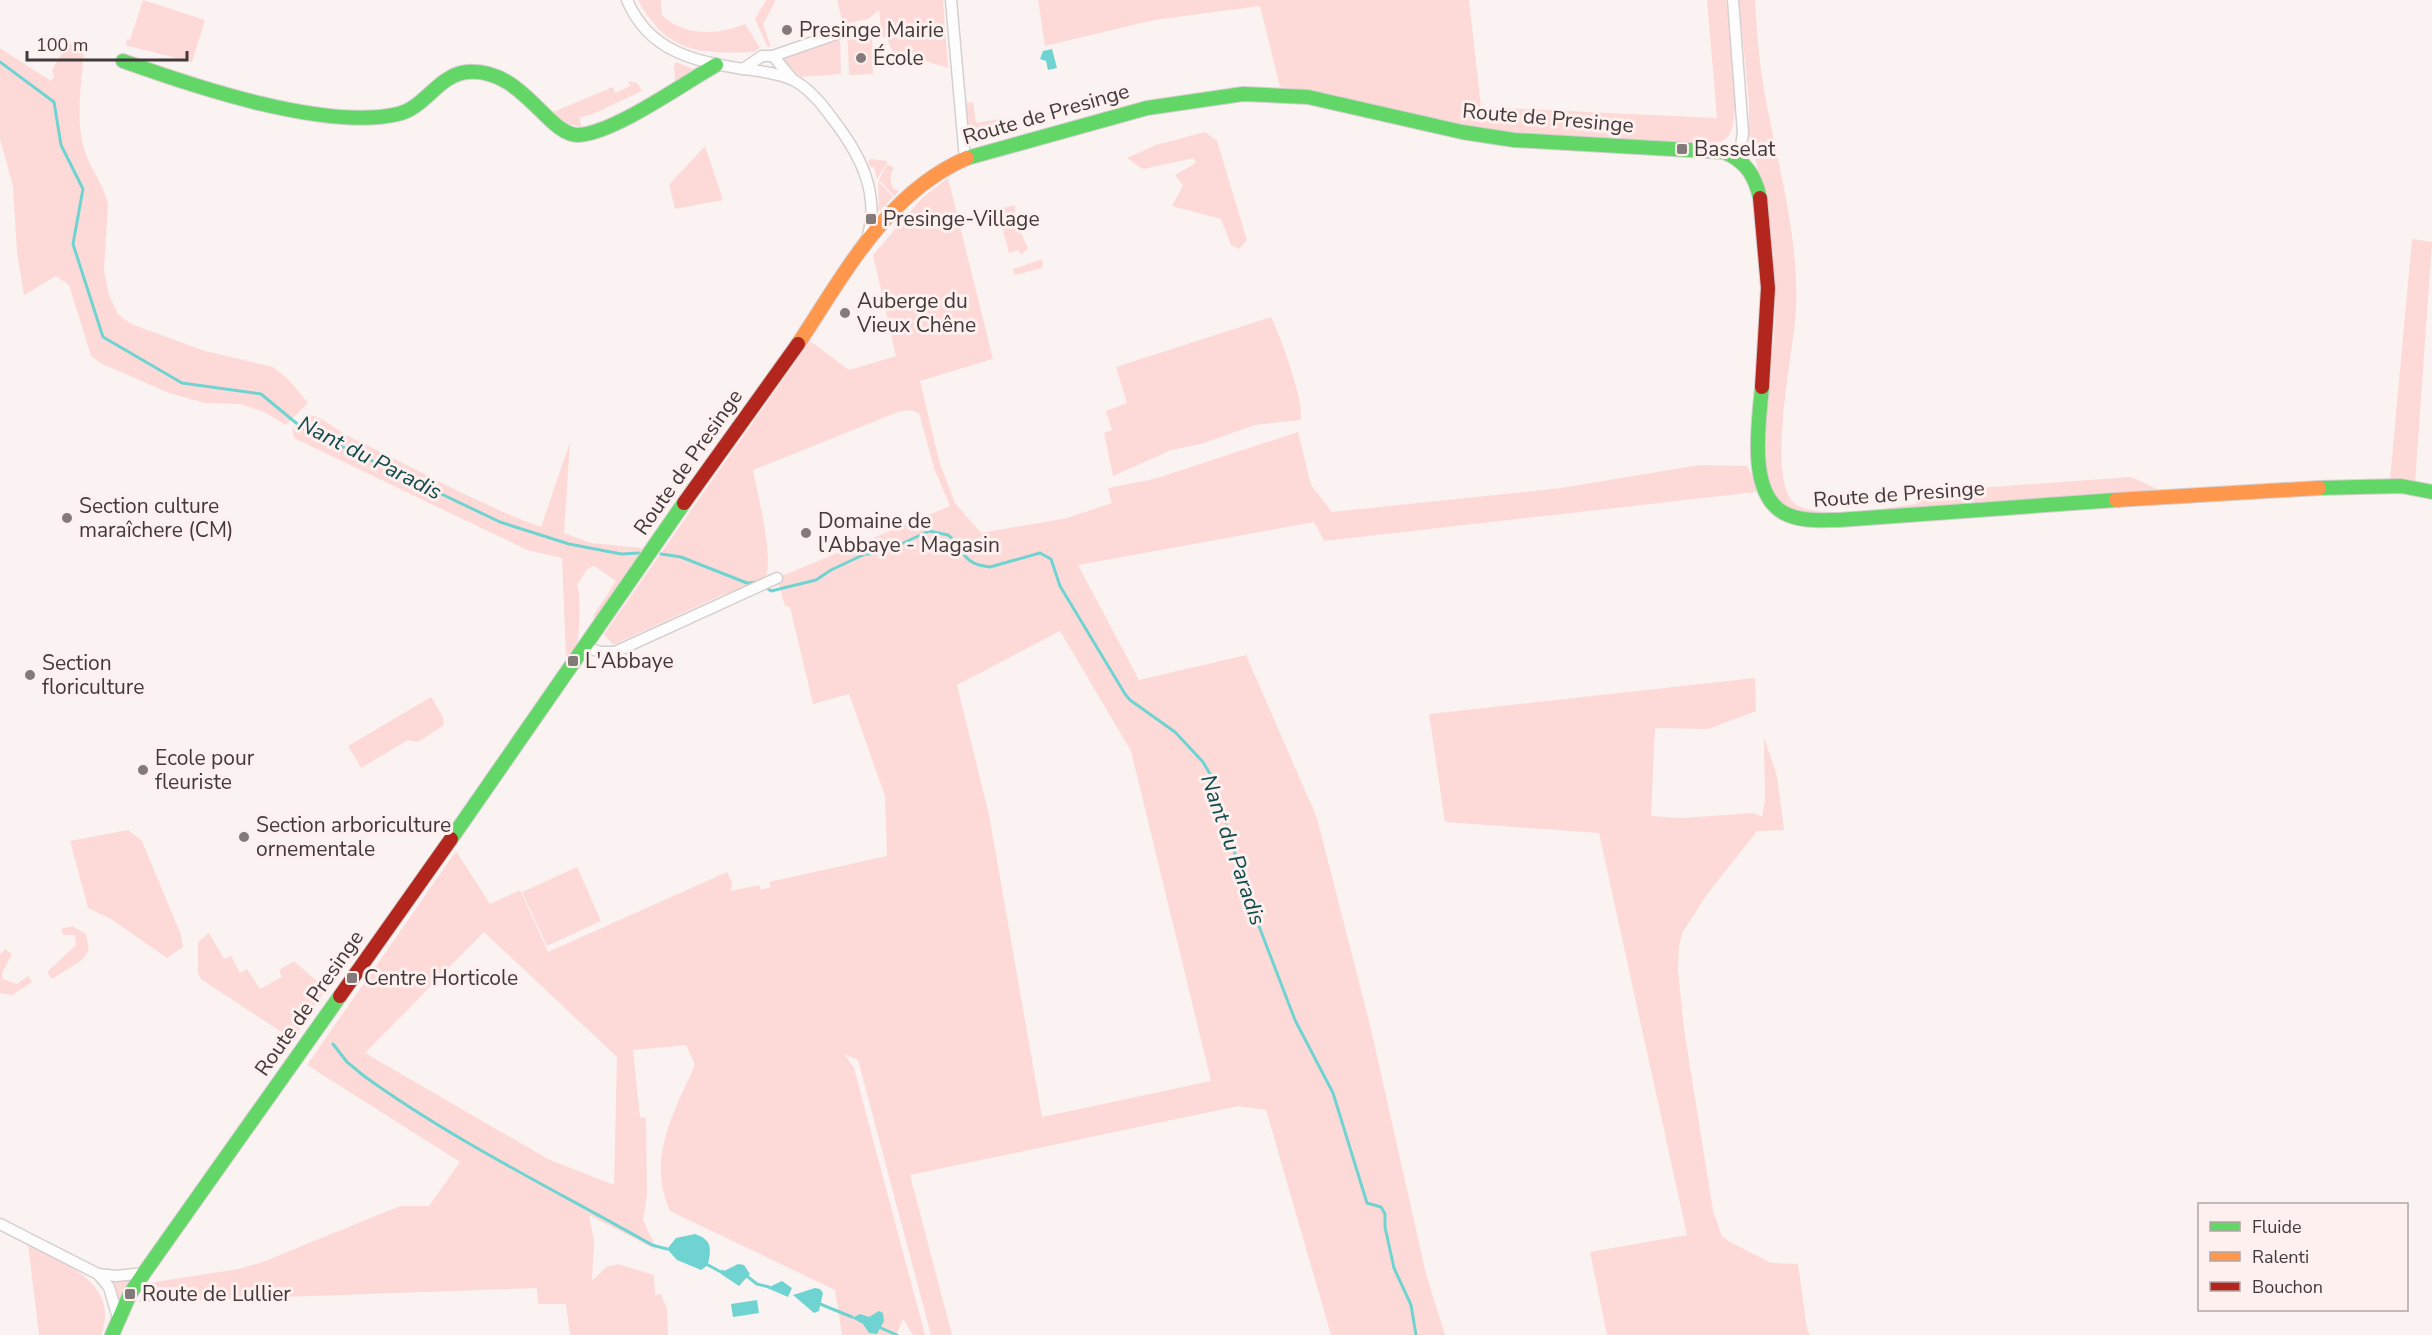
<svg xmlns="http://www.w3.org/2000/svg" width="2432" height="1335" font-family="'Nunito Sans',sans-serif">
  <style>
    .green { fill: #fddad8; fill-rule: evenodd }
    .water { fill: #6fd4d1 }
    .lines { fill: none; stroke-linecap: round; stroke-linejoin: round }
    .stream { stroke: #6fd4d1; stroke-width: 3 }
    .street-casing { stroke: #d5d0cf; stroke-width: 13 }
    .fast-casing { stroke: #d5d0cf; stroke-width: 16 }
    .slow-casing { stroke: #d5d0cf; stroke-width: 16 }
    .jam-casing { stroke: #d5d0cf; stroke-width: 16 }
    .street { stroke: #fefdfd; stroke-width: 10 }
    .fast { stroke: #63d668; stroke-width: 14 }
    .slow { stroke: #ff974d; stroke-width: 14 }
    .jam { stroke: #b3261e; stroke-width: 14 }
    .poi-dot { fill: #827b7a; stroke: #fdf0ef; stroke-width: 2 }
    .labels { text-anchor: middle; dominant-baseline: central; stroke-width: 6; stroke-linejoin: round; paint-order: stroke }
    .poi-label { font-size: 21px; fill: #413a3a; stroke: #fdf0ef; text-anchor: start }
    .street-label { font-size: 21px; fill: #413a3a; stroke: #fdf0ef }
    .water-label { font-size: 22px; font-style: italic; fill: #0c4b4a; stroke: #fdf0ef }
  </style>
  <rect width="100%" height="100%" fill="#faf3f2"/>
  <!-- green -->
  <g class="green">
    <polygon points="143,0 205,20 192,62 125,45 127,39 130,40"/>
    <path d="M 638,0 L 661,0 L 662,15 C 684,37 718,35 745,24 L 760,48 L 754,52 C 698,54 667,53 638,0 Z"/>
    <polygon points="766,0 776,0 763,24 771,47 767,46 755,19"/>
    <polygon points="837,0 943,0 948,68 892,51 887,38 882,36 879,10 868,19 843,24"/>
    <path d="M 1038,0 L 1469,0 L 1481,107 L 1717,118 L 1707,0 L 1726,0 C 1729,28 1743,114 1729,135 C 1725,141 1720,142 1713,144 L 1519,136 L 1280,87 L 1260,6 L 1154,20 L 1045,46 Z"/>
    <path d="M 1739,0 L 1755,0 C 1757,32 1759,63 1765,95 C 1778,166 1799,236 1796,309 C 1794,351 1767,471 1792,501 C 1810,522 1889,507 1916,504 L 1920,492 L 2131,477 L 2157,489 L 2141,493 L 1807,515 L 1779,503 L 1766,479 L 1764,440 L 1775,324 L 1774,276 L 1762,185 L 1749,136 L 1749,103 Z"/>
    <polygon points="872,29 873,74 849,75 847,30"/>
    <polygon points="840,36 841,74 801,77 784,62 784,57"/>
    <path d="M 68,43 L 84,49 C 82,80 75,118 84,148 C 89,168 104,184 108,204 L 104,270 L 109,295 L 118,314 L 131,324 L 205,351 L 273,367 L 288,379 L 308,403 L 286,425 L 264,412 L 241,404 L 205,403 L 169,393 L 100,363 L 91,356 L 69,285 L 56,276 L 24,295 L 17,253 L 13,186 L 0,139 L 0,48 L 51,81 L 54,76 L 52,70 Z"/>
    <polygon points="676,62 693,69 675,81 674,64"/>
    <polygon points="628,81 637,83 642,91 593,114 580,117 581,127 564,123 553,112 613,87 615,93 630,86"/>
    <polygon points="973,102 976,123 1004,118 1004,121 969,142 965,103"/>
    <polygon points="1205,132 1217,141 1247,240 1239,249 1231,245 1221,219 1172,206 1183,186 1175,175 1196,163 1194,158 1143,169 1127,158 1156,145"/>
    <polygon points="705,146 723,200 675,209 669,185"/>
    <polygon points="870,159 888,161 877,179 874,167 870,167 868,162"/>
    <path d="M 887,164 L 894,168 C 889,175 890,182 894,189 L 899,191 L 894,196 L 879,180 Z"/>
    <path d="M 948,178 L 993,359 L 920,381 L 940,464 L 955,503 L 981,533 L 1067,518 L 1112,503 L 1108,488 L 1154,479 L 1298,432 L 1311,485 L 1332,512 L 1561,488 L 1699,465 L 1747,466 L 1756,482 L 1756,492 L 1324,541 L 1314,522 L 1078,565 L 1139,680 L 1246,655 L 1317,818 L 1370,1025 L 1426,1274 L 1445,1335 L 1331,1335 L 1266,1110 L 1238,1106 L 910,1175 L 952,1335 L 931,1335 L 858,1060 L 844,1054 L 854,1068 L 925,1335 L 913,1335 L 903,1319 L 896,1335 L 842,1335 L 835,1290 L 670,1211 C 667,1203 663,1193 662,1185 C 655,1143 679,1101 695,1065 L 686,1045 L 633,1050 L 640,1117 L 646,1118 L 647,1194 L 643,1220 L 657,1250 L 589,1215 L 594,1240 L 592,1281 L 606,1267 L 618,1264 L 654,1275 L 655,1295 L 661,1294 L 667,1309 L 668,1335 L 570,1335 L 566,1304 L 538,1304 L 537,1288 L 138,1302 L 155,1282 L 238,1269 L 260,1263 L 400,1206 L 429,1206 L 460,1162 L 307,1065 L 456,851 L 490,904 L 520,890 L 548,952 L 727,872 L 732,883 L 731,891 L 759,885 L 761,890 L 771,887 L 769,882 L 887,856 L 885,796 L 849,694 L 813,704 L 790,607 L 785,606 L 777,578 L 950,506 L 934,468 L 919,413 L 910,410 L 898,412 L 753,470 C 757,493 776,562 764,580 L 720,596 L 613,645 L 604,634 L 810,341 L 849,370 L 896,356 L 873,255 L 922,198 ZM 1060,631 L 1131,751 L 1211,1081 L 1042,1117 L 989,815 L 957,685 ZM 484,932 L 617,1057 L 614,1185 L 548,1159 L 365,1053 Z"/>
    <polygon points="878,181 893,197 880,211 876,209 879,205"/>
    <polygon points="1015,205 1015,221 1028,248 1021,255 1019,250 1009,253 1001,223 1007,221 1003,208"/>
    <polygon points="2412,239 2432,242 2415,483 2390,479"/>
    <polygon points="1043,259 1042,268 1015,275 1013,269"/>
    <path d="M 1271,317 C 1279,332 1307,408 1300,420 L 1255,425 L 1201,444 L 1171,450 L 1113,476 L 1104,433 L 1112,430 L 1106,411 L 1127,403 L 1116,367 Z"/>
    <path d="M 311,415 C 325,419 338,431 352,438 C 415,468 475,503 541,527 L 570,442 L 564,533 L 591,543 L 643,548 L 595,619 L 593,616 L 616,581 L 594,566 L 587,569 L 577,586 C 581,590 580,639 576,647 C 574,651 569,655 566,657 L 562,558 L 527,550 L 294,438 L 292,429 Z"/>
    <polygon points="1755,678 1756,711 1708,729 1655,728 1651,816 1681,818 1754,813 1762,817 1765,801 1764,737 1777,776 1784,830 1757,831 1708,893 1682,933 1679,947 1678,970 1684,1029 1713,1211 1722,1236 1728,1241 1771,1263 1798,1264 1807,1329 1810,1335 1607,1335 1590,1252 1687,1235 1599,833 1445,822 1429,714"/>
    <polygon points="431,697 443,717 444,725 418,742 408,740 361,768 348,746"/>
    <polygon points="128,830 142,841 181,935 183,947 167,958 111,919 88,908 70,841"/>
    <polygon points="577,867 601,921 547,946 522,892"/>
    <polygon points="72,926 86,934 89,950 82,960 52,979 47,972 76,945 75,935 63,935 61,929"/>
    <polygon points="209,933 224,959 231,956 240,973 247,969 260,989 282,977 279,970 294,961 326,989 297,1033 286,1035 201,979 198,973 198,942"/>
    <polygon points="5,949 12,954 2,973 3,979 17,984 28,976 32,982 12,995 0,993 0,955"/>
    <path d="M 28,1244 C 64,1262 121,1285 101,1335 L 39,1335 Z"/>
    <polygon points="132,1278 119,1299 112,1282"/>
  </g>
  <!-- water -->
  <g class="water">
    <polygon points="1052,49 1057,68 1048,70 1046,61 1040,59 1043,51"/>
    <path d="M 695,1234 C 713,1240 711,1249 708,1265 L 701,1270 L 677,1260 L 667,1249 L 676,1238 Z"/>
    <polygon points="738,1264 744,1265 750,1274 739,1286 721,1274 722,1269 724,1271"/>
    <polygon points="782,1281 792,1288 788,1297 767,1288"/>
    <polygon points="815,1288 820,1289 823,1293 819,1311 814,1313 793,1295"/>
    <polygon points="757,1300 759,1313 733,1317 731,1304"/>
    <polygon points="879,1311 883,1313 884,1321 877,1334 869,1333 863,1324 852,1318 860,1314 869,1317"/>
  </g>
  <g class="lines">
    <!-- stream -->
    <g class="stream">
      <polyline points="0,62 54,102 61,145 83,189 73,244 103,337 182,383 261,394 301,427 500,522 569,544 621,554 639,553"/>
      <polyline points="661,554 681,557 747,583 759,582"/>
      <path d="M 764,586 L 771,591 L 816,580 L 831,570 L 865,554 L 882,553 L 929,531 L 948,535 C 965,547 959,564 990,567 L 1040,553 L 1051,559 L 1060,586 L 1125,694 L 1130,700 L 1175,732 L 1203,762 L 1213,779 L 1247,895 L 1295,1020 L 1333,1093 L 1367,1203 L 1381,1207 L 1385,1214 L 1385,1227 L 1394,1268 L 1411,1305 L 1416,1335"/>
      <path d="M 333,1044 L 347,1062 L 364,1076 C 454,1141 555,1190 652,1245 L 667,1249"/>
      <polyline points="708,1265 721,1272"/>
      <polyline points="748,1277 757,1284 769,1287"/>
      <polyline points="820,1304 852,1317"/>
      <polyline points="881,1328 897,1335"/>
    </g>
    <defs>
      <g id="street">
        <path d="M 627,0 C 649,52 694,61 743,69 C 759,71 778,73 793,80 C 809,88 822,104 832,118 C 859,153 880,191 868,236"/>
        <polyline points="951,0 965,159"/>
        <polyline points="1733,0 1743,133 1739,158"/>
        <polyline points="773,56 842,32"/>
        <polyline points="743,69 762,56 773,56 793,80"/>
        <polyline points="586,647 600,652 615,652 777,578"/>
        <polyline points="0,1224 98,1274 116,1276 144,1273"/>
        <polyline points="98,1274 109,1287 118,1318"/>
      </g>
      <g id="fast">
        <path d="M 123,61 C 193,86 325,131 398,114 C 425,108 438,75 467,72 C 522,67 547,135 578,135 C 613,134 684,83 716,65"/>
        <path d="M 967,158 L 1147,108 L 1243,94 L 1308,97 L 1462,132 L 1514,140 L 1724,152 C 1746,161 1755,176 1760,198"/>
        <path d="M 1762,387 C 1759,422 1747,493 1784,513 C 1801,522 1821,520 1839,520 L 2116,500"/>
        <polyline points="2319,488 2401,486 2432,492"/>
        <polyline points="451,839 684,503"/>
        <polyline points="112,1335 130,1294 144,1273 340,996"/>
      </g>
      <g id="slow">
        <path d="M 798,344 C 844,275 886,193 967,158"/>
        <polyline points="2116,500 2319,488"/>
      </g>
      <g id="jam">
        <polyline points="1760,198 1768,288 1762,387"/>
        <polyline points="684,503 798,344"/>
        <polyline points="340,996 451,839"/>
      </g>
    </defs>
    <!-- street casing -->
    <use href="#street" class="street-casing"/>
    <!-- fast casing -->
    <use href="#fast" class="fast-casing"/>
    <!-- slow casing -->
    <use href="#slow" class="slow-casing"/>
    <!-- jam casing -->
    <use href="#jam" class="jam-casing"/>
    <!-- street -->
    <use href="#street" class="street"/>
    <!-- fast -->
    <use href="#fast" class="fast"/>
    <!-- slow -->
    <use href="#slow" class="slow"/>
    <!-- jam -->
    <use href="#jam" class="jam"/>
  </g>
  <!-- markers -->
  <g class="poi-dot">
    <circle cx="787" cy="30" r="6"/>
    <circle cx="861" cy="58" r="6"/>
    <rect x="1676" y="143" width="12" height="12" rx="3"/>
    <rect x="865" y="213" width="12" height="12" rx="3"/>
    <circle cx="845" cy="313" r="6"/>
    <circle cx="67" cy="518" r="6"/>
    <circle cx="806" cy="533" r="6"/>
    <rect x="567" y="655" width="12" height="12" rx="3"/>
    <circle cx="30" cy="675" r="6"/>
    <circle cx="143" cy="770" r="6"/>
    <circle cx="244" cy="837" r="6"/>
    <rect x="346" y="972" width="12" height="12" rx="3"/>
    <rect x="124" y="1288" width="12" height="12" rx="3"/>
  </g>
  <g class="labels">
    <!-- poi labels -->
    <g class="poi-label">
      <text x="799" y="30">Presinge Mairie</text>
      <text x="873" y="58">École</text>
      <text x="1694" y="149">Basselat</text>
      <text x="883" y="219">Presinge-Village</text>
      <text x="857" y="301">Auberge du<tspan x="857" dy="24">Vieux Chêne</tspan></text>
      <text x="79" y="506">Section culture<tspan x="79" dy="24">maraîchere (CM)</tspan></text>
      <text x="818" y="521">Domaine de<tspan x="818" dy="24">l'Abbaye - Magasin</tspan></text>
      <text x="585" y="661">L'Abbaye</text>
      <text x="42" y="663">Section<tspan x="42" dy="24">floriculture</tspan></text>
      <text x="155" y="758">Ecole pour<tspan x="155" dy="24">fleuriste</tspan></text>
      <text x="256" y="825">Section arboriculture<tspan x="256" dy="24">ornementale</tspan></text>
      <text x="364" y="978">Centre Horticole</text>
      <text x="142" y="1294">Route de Lullier</text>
    </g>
    <!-- street labels -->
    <g class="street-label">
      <text transform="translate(1046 114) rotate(-16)">Route de Presinge</text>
      <text transform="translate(1548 118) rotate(5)">Route de Presinge</text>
      <text transform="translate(688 462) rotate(-55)">Route de Presinge</text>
      <text transform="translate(1899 494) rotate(-4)">Route de Presinge</text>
      <text transform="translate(309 1003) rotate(-55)">Route de Presinge</text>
    </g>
    <!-- water labels -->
    <g class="water-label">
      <text transform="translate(370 458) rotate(27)">Nant du Paradis</text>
      <text transform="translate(1233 850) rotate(71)">Nant du Paradis</text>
    </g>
  </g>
  <!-- legend -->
  <rect x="2198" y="1203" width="210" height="108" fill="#fdf0ef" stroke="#b2a7a7" stroke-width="1.5"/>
  <rect x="2210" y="1222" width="30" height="9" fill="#63d668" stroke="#b2a7a7" stroke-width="1.5"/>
  <text x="2252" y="1233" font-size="18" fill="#413a3a">Fluide</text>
  <rect x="2210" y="1252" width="30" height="9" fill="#ff974d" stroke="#b2a7a7" stroke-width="1.5"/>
  <text x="2252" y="1263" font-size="18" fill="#413a3a">Ralenti</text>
  <rect x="2210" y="1282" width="30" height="9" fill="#b3261e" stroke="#b2a7a7" stroke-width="1.5"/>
  <text x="2252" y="1293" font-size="18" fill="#413a3a">Bouchon</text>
  <!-- scale -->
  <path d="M27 51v9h160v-9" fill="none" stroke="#413a3a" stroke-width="3"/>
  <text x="36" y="51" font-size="18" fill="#413a3a" stroke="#fdf0ef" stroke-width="4.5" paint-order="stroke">100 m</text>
</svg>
